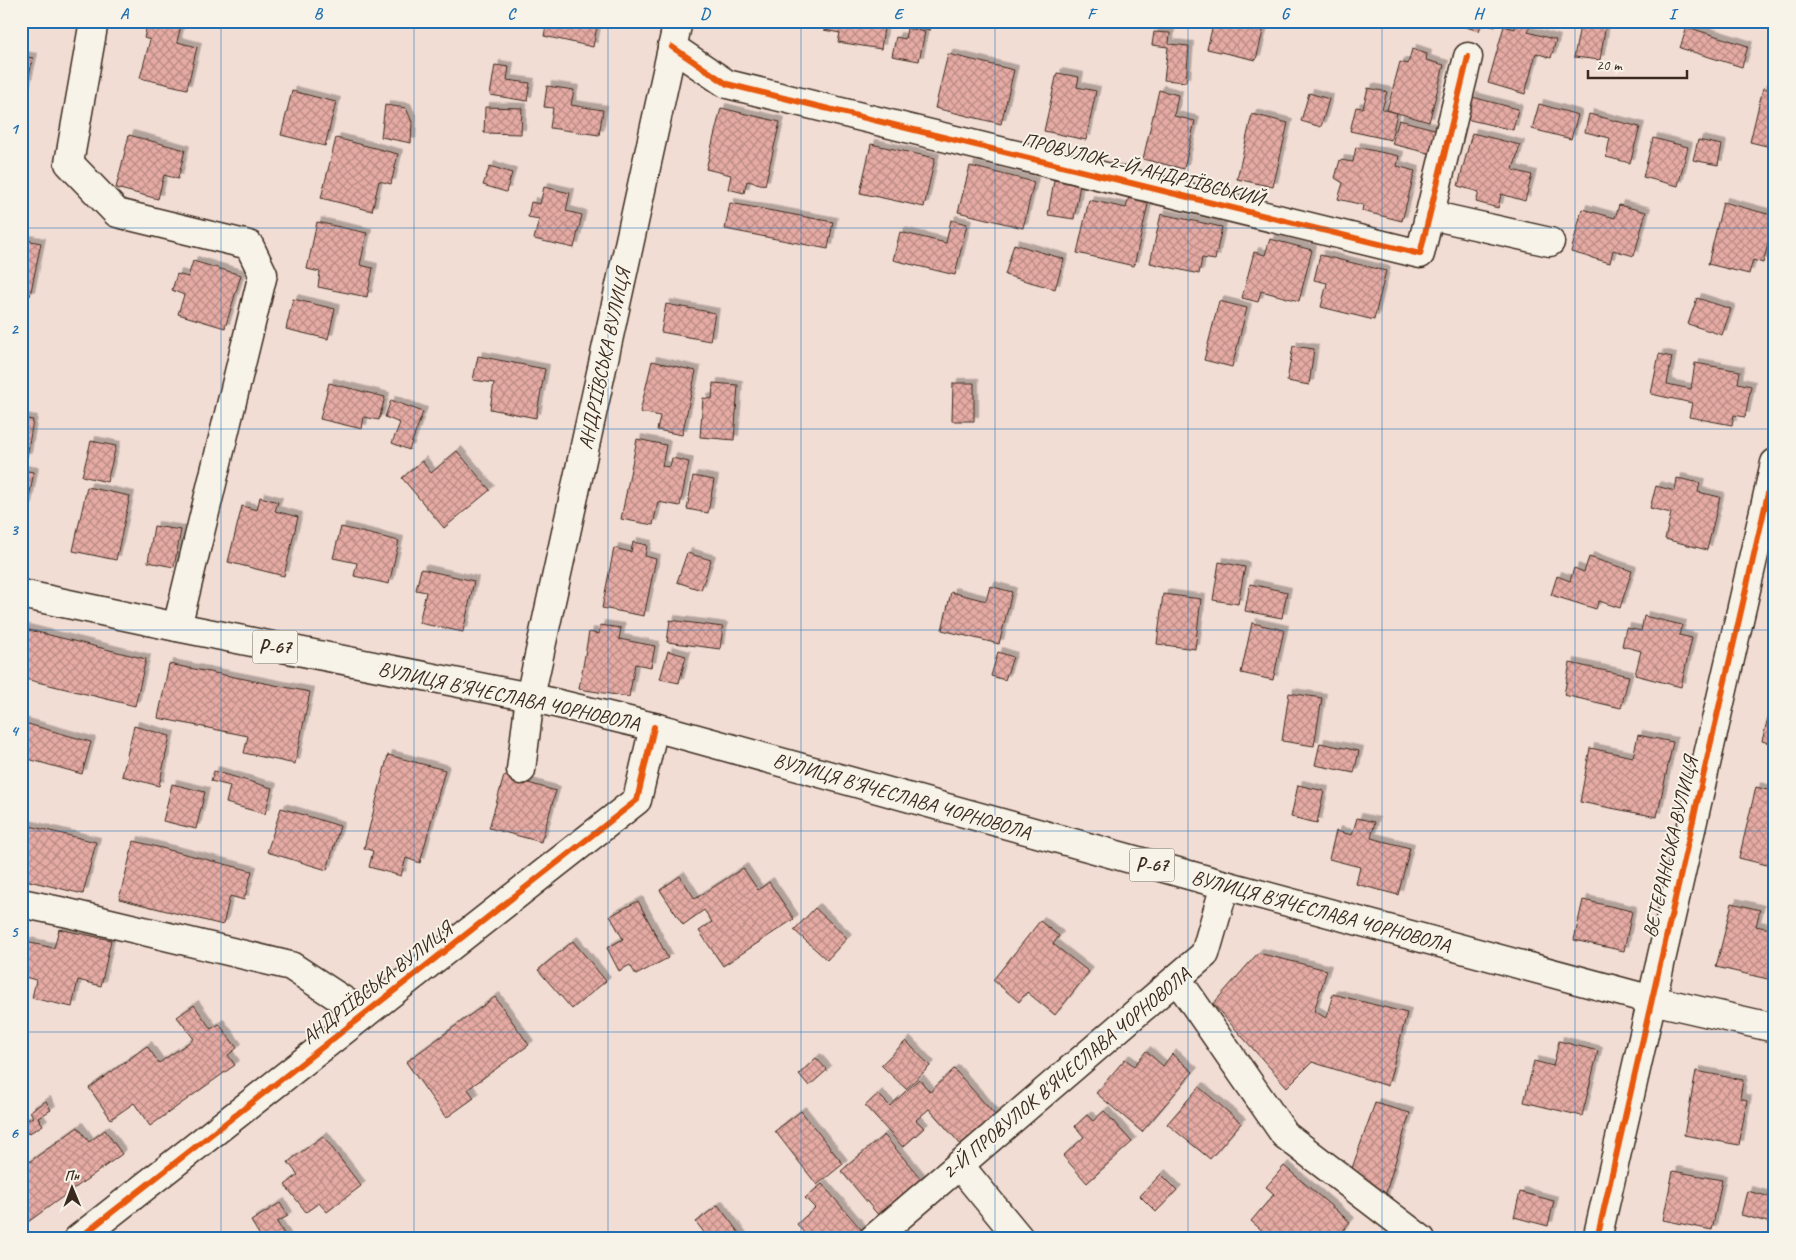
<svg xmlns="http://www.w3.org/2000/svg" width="1796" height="1260" font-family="Caveat,sans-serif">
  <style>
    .building { fill: url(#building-cross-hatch); stroke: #3b2a1e; filter: url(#shadow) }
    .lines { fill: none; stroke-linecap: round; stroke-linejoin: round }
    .minor-casing { stroke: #3b2a1e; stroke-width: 31 }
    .major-casing { stroke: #3b2a1e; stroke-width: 31 }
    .minor { stroke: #f7f3e8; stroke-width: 28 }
    .major { stroke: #f7f3e8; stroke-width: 28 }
    .cycleway-casing { stroke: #f7f3e8; stroke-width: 9 }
    .cycleway { stroke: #e8590c; stroke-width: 6 }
    .grid { fill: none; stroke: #1f6fb2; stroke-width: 1; stroke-opacity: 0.55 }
    .labels { text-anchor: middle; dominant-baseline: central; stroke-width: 4; stroke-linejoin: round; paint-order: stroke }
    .shield { fill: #f7f3e8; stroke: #73665b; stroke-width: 1 }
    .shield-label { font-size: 19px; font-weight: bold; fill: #3b2a1e }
    .street-label { font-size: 20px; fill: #3b2a1e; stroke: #f7f3e8 }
    .neatline { fill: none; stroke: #1f6fb2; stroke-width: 2 }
    .grid-label { font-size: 16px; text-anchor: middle; font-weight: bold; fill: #1f6fb2 }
  </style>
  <defs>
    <pattern id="building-cross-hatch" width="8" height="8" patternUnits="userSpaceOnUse" patternTransform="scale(1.25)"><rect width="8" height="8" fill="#e5aba4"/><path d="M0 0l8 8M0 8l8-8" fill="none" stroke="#bb8b85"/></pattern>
    <filter id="shadow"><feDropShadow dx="4.5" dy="-4.5" stdDeviation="0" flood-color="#0004"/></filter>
  </defs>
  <rect width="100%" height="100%" fill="#f2ddd4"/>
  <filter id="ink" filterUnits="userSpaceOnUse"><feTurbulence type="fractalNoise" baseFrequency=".02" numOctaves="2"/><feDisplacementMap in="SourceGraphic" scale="10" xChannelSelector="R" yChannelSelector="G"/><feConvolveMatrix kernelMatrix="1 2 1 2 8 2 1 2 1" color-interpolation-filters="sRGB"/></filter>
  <g filter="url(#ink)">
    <!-- building -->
    <g class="building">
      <polygon points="148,21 182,21 177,42 197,47 187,89 140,78 150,40 144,38"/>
      <polygon points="547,21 598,21 593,47 544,36"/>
      <polygon points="826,21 885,21 881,49 838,42 840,33 824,30"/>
      <polygon points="892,21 932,21 930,30"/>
      <polygon points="1214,21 1240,21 1264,27 1256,60 1207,49"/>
      <polygon points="1457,21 1497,21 1495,27 1482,23 1479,31 1456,24"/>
      <polygon points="1516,21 1531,21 1528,32 1556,40 1551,58 1536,53 1525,94 1488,83 1504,26 1515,29"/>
      <polygon points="1581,21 1606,23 1600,60 1574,57"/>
      <polygon points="1687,27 1748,46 1742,67 1680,48"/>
      <polygon points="907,28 925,32 919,61 892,56 896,37 905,39"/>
      <polygon points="1154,32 1170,33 1169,44 1189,46 1186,82 1164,80 1168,47 1152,45"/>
      <polygon points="1412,49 1427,54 1426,60 1444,65 1429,122 1387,110 1400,62 1408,64"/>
      <polygon points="948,54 1014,70 1001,124 935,108"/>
      <polygon points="21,56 33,58 21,109"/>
      <polygon points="495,65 509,67 507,80 530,83 527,101 490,95"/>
      <polygon points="1057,73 1079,77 1077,87 1096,91 1086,140 1044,131"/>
      <polygon points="547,86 574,90 571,105 603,110 599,135 550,128 553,108 544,107"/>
      <polygon points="1368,88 1387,92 1382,109 1397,113 1391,140 1350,131 1356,107 1363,108"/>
      <polygon points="1763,88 1775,91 1775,148 1750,142"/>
      <polygon points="1159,90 1178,95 1174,116 1195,121 1184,169 1143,159"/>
      <polygon points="292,91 336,102 325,146 281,135"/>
      <polygon points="1309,93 1329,99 1321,127 1301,121"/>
      <polygon points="1472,97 1518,109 1513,130 1466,119"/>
      <polygon points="1539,104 1578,115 1571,139 1532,129"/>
      <polygon points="385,105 406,108 412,122 411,143 381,137"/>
      <polygon points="485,107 522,108 521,134 484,133"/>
      <polygon points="721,108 780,122 765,185 747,181 744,193 728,189 731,175 706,169"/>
      <polygon points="1252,114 1288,123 1273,187 1237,179"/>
      <polygon points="1589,114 1640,127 1630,163 1606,157 1610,138 1585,132"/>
      <polygon points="1399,120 1438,130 1432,154 1392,144"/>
      <polygon points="1472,133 1520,145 1513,170 1532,175 1525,201 1501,194 1498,208 1476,202 1479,192 1458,186"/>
      <polygon points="129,135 185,150 178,179 164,175 158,199 116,188"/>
      <polygon points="336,138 398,154 391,184 379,181 372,211 321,198"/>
      <polygon points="1653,138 1688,147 1678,186 1643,177"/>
      <polygon points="1698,140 1722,145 1718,165 1693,160"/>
      <polygon points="871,144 935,158 924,207 860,193"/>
      <polygon points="1356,147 1399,156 1397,166 1415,171 1402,221 1362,211 1363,205 1338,199 1343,183 1335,178 1340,160 1353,162"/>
      <polygon points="490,166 512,173 506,192 483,185"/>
      <polygon points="970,166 1034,182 1023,228 958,212"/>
      <polygon points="1054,180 1080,184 1074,219 1048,215"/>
      <polygon points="544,187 570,193 566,211 582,215 574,248 534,239 539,219 528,217 531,202 540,204"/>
      <polygon points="1129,196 1149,200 1134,266 1077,253 1089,200 1126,208"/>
      <polygon points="1723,202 1775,216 1763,263 1753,260 1749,274 1708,264"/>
      <polygon points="730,203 833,222 828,249 725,229"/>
      <polygon points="1619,205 1646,212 1634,256 1613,250 1610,263 1571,252 1582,209 1615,218"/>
      <polygon points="1161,214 1222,227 1215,260 1202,258 1199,274 1150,263"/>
      <polygon points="951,220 967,224 955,275 893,260 900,232 946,243"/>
      <polygon points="317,222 367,233 360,265 373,268 367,297 318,287 320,272 307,269"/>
      <polygon points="21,239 41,243 30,296 21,294"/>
      <polygon points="1270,239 1312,250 1299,301 1261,291 1258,302 1242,298 1254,252 1265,255"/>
      <polygon points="1014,244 1064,259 1055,289 1005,275"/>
      <polygon points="1320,255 1386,271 1374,320 1321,307 1327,283 1314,280"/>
      <polygon points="193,261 241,275 225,328 178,314 184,295 172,290 177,274 188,277"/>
      <polygon points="1697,298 1731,309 1722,335 1688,324"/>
      <polygon points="293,299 335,309 328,339 286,329"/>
      <polygon points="1219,301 1247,308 1232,367 1204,360"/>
      <polygon points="666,304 715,313 710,341 661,332"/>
      <polygon points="1293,346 1314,349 1309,385 1287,381"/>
      <polygon points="1659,354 1672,357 1667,384 1691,389 1695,363 1740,371 1738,383 1751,386 1745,417 1734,415 1732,425 1689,417 1692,403 1651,394"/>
      <polygon points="478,356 545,369 536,418 490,409 494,383 473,380"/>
      <polygon points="652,361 696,371 682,435 657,430 660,416 640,412"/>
      <polygon points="329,383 385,397 379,420 364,417 362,429 320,419"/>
      <polygon points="713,383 738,385 734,440 700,437 703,398 712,399"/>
      <polygon points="953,383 974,383 974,421 952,421"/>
      <polygon points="391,400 423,412 409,450 392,443 400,423 385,417"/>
      <polygon points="21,418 33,420 27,457 21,456"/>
      <polygon points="637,439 666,445 662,466 670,467 672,458 689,462 680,506 658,502 653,525 621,519"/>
      <polygon points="91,441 116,446 107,482 82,476"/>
      <polygon points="457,451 490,490 444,528 402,478 422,461 431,473"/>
      <polygon points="21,470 34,472 21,537"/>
      <polygon points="693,476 714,480 708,513 687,509"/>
      <polygon points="1677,478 1700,483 1698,492 1720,497 1707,550 1665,539 1671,513 1650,508 1656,486 1675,491"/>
      <polygon points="87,487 130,496 116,560 73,551"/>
      <polygon points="260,497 278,502 275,511 298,517 284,576 228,562 242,506 257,510"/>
      <polygon points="154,526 181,530 174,567 148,562"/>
      <polygon points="341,527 399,541 389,584 354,576 357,563 333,558"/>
      <polygon points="633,542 647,545 645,556 656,559 644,616 602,608 614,548 631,552"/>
      <polygon points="687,553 711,560 701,590 677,582"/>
      <polygon points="1589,557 1632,571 1620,608 1599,601 1596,609 1551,595 1557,576 1570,581 1574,568 1584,572"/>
      <polygon points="1219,562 1245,567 1238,604 1213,600"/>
      <polygon points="421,569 474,581 463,632 419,623 426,592 416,590"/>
      <polygon points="1250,584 1287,592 1282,618 1245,611"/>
      <polygon points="990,586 1012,592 999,644 942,630 951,592 986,601"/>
      <polygon points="1163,594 1201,599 1195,649 1157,644"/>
      <polygon points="1644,616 1682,625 1679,635 1692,638 1681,687 1635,675 1641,651 1622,646 1626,628 1641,631"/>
      <polygon points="670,620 723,627 720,649 667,642"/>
      <polygon points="1252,623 1284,630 1273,680 1241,673"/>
      <polygon points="600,625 621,628 619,639 655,646 651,667 635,664 629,697 579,689 589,632 599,634"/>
      <polygon points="21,628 146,659 135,706 21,678 21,670 25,655 21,654"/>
      <polygon points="668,651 686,656 679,683 660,679"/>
      <polygon points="998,652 1013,657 1005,680 991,676"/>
      <polygon points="1570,663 1629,676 1621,708 1564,695"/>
      <polygon points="169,664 310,692 295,764 244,753 248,736 158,718"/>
      <polygon points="1289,693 1322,698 1314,746 1282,741"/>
      <polygon points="1774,694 1775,695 1775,745 1762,741"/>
      <polygon points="21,722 91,742 82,774 21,757"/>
      <polygon points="134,726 170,736 159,786 122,776"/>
      <polygon points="1638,735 1673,742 1657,817 1580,802 1590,748 1633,757"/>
      <polygon points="1320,743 1359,751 1354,773 1315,765"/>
      <polygon points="388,755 445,770 420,863 406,858 401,876 369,867 373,851 364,848"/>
      <polygon points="214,771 272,788 265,814 226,803 230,786 211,781"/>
      <polygon points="504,776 556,791 541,842 489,828"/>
      <polygon points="172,784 205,792 196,829 163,821"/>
      <polygon points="1298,785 1324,791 1317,823 1291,817"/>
      <polygon points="1756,787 1775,792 1775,850 1771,866 1739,858"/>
      <polygon points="281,808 340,826 327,870 267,852"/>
      <polygon points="1357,818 1375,822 1371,838 1410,848 1398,895 1356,884 1360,867 1329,859 1336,831 1352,835"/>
      <polygon points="21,824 96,842 83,894 21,879"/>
      <polygon points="134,841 252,871 244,900 230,896 223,925 119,899"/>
      <polygon points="743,868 758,890 769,882 794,919 723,966 699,931 712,922 704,910 683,925 660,890 680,876 695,899"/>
      <polygon points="1583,900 1632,911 1624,951 1574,940"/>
      <polygon points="638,901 668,958 636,975 630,965 619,971 607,948 623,939 610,916"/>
      <polygon points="1732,903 1760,910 1756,926 1775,930 1775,969 1772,980 1716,967"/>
      <polygon points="815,908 847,938 827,960 794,930"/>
      <polygon points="1040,921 1059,936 1053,944 1089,972 1055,1015 1027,992 1019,1002 993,980"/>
      <polygon points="59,929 111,940 101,986 78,980 72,1007 32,998 36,980 21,976 21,941 54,948"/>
      <polygon points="573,941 606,981 572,1009 538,970"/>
      <polygon points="1258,953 1327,970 1314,1011 1326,1018 1333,994 1407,1013 1388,1086 1312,1062 1287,1087 1213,1004"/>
      <polygon points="495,997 529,1045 468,1089 474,1098 446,1118 406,1062"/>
      <polygon points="194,1005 211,1029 219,1024 237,1048 228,1055 235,1065 150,1126 134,1103 111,1119 89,1088 147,1046 159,1063 194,1039 177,1017"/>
      <polygon points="906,1041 930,1066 906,1089 881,1065"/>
      <polygon points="1559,1041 1598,1051 1582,1116 1524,1102 1534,1061 1553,1066"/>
      <polygon points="1146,1051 1163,1066 1172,1054 1193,1072 1142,1132 1096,1093 1125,1059 1134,1066"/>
      <polygon points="816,1058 827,1070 809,1086 799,1074"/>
      <polygon points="954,1069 996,1116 962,1146 929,1109 916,1120 924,1128 903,1147 865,1106 878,1094 890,1106 919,1079 930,1092"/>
      <polygon points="1696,1071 1743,1080 1740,1098 1747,1100 1739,1145 1684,1135"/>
      <polygon points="1199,1087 1241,1123 1210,1159 1167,1124"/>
      <polygon points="46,1101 51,1110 38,1118 43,1125 28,1134 22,1123 33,1117 30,1111"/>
      <polygon points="1375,1103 1410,1113 1384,1199 1351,1171"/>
      <polygon points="801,1111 843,1164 817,1185 775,1131"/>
      <polygon points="1104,1111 1132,1142 1087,1183 1063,1156 1084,1137 1075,1126 1087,1115 1093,1121"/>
      <polygon points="78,1127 89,1142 105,1130 122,1154 21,1227 21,1168"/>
      <polygon points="884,1135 922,1180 879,1216 841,1171"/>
      <polygon points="323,1136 361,1186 327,1212 319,1203 306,1212 285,1185 298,1175 288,1162"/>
      <polygon points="1284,1166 1350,1222 1336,1239 1272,1239 1251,1221 1274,1194 1266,1187"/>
      <polygon points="1673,1171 1722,1180 1712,1230 1663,1220"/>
      <polygon points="1161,1174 1177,1190 1156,1212 1140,1196"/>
      <polygon points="822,1184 866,1235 862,1239 809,1239 797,1224 815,1208 805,1198"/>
      <polygon points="1747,1191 1775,1198 1775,1224 1741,1215"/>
      <polygon points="1520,1192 1554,1201 1548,1226 1514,1217"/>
      <polygon points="280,1203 288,1216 277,1222 287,1239 262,1239 251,1221"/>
      <polygon points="718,1205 742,1237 739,1239 709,1239 696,1222"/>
    </g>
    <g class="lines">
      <defs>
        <g id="minor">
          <polyline points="94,21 69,163 117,213 249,245 263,274 177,627"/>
          <polyline points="672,47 727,84 1420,254 1468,57"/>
          <polyline points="1430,215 1550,242"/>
          <polyline points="521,770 530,697"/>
          <polyline points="21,903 64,912 291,966 364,1014"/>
          <polyline points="1177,979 1285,1135 1421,1239"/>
          <polyline points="959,1165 1020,1239"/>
          <polyline points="78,1239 637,800 654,727"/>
          <polyline points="873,1239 1205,954 1225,885"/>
          <polyline points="1597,1239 1775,463"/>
        </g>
        <g id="major">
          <polyline points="21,594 177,627 530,697 654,727 1225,885 1652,1000 1775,1028"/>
          <polyline points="530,697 678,21"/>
        </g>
      </defs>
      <!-- minor casing -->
      <use href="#minor" class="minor-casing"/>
      <!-- major casing -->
      <use href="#major" class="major-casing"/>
      <!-- minor -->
      <use href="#minor" class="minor"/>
      <!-- major -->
      <use href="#major" class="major"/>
      <defs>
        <g id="cycleway">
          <polyline points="672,47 727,84 1420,254 1468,57"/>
          <polyline points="78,1239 637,800 654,727"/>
          <polyline points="1597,1239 1775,463"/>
        </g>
      </defs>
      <!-- cycleway casing -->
      <use href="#cycleway" class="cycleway-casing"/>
      <!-- cycleway -->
      <use href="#cycleway" class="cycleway"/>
    </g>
  </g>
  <!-- grid -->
  <path class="grid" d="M 221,21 L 221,1239M 414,21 L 414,1239M 608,21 L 608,1239M 801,21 L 801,1239M 995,21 L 995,1239M 1188,21 L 1188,1239M 1382,21 L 1382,1239M 1575,21 L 1575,1239M 21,228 L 1775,228M 21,429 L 1775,429M 21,630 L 1775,630M 21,831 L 1775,831M 21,1032 L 1775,1032"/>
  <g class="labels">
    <!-- shield labels -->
    <g class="shield">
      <rect x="252.5" y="630.5" width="45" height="33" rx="4"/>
      <rect x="1129.5" y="848.5" width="45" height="33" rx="4"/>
    </g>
    <g class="shield-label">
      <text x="275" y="647">Р-67</text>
      <text x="1152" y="865">Р-67</text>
    </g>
    <!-- street labels -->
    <g class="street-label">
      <text transform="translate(1143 169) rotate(14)">ПРОВУЛОК 2-Й АНДРІЇВСЬКИЙ</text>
      <text transform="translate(604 359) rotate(-78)">АНДРІЇВСЬКА ВУЛИЦЯ</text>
      <text transform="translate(509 696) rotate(12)">ВУЛИЦЯ В'ЯЧЕСЛАВА ЧОРНОВОЛА</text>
      <text transform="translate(902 796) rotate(16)">ВУЛИЦЯ В'ЯЧЕСЛАВА ЧОРНОВОЛА</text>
      <text transform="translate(1670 847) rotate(-77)">ВЕТЕРАНСЬКА ВУЛИЦЯ</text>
      <text transform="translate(1321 911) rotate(15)">ВУЛИЦЯ В'ЯЧЕСЛАВА ЧОРНОВОЛА</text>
      <text transform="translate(377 983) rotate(-38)">АНДРІЇВСЬКА ВУЛИЦЯ</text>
      <text transform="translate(1066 1073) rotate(-40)">2-Й ПРОВУЛОК В'ЯЧЕСЛАВА ЧОРНОВОЛА</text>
    </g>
  </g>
  <!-- margin -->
  <rect width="1796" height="1260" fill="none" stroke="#f7f3e8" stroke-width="55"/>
  <!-- north arrow -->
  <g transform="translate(72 1188) rotate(359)" stroke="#f7f3e8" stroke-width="4" paint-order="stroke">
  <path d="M0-4L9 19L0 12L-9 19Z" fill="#3b2a1e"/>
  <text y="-8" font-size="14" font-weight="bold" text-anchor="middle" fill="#3b2a1e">Пн</text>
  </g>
  <!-- scale -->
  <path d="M1588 70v8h99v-8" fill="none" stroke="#3b2a1e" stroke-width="2.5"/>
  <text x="1596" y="70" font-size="15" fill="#3b2a1e" stroke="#f7f3e8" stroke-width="4" paint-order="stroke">20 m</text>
  <rect x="28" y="28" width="1740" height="1204" class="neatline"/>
  <g class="grid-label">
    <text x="124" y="19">A</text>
    <text x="318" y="19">B</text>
    <text x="511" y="19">C</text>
    <text x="705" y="19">D</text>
    <text x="898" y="19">E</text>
    <text x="1091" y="19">F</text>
    <text x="1285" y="19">G</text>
    <text x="1478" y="19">H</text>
    <text x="1672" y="19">I</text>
    <text x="14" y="134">1</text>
    <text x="14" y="334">2</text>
    <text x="14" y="535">3</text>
    <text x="14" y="736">4</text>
    <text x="14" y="937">5</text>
    <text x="14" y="1138">6</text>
  </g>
</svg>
